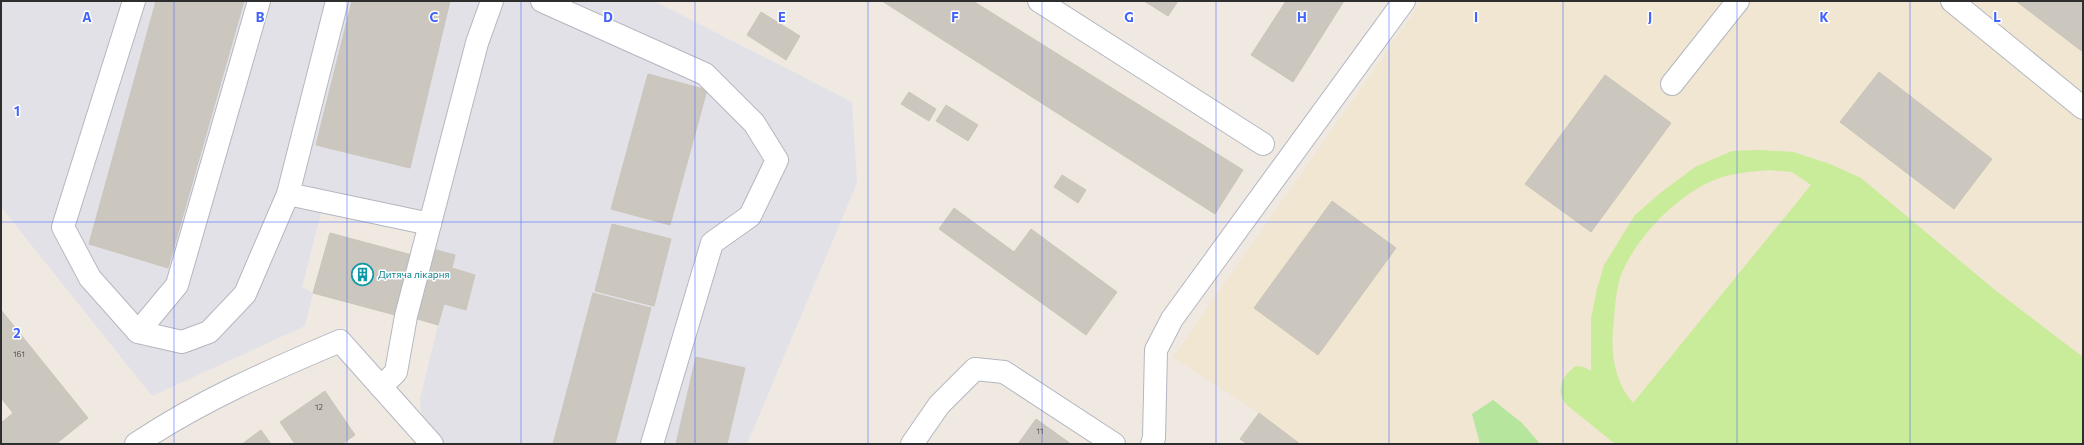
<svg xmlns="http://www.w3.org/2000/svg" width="2084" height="445" font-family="Commissioner,sans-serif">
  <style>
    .industrial { fill: #e3e1e8 }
    .education { fill: #f0e6d1 }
    .green { fill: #b6e59e }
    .pitch { fill: #c9ec9a; fill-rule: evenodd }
    .building { fill: #cbc7bf; stroke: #cbc5ba }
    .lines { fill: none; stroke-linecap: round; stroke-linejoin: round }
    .minor-casing { stroke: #b4b7c1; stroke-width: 24 }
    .minor { stroke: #fff; stroke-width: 22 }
    .grid { fill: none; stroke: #4264fb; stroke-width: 1; stroke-opacity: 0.55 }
    .labels { text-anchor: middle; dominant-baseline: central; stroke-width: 3; stroke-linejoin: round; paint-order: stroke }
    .number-label { font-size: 8px; fill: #555452 }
    .culture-label { font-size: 10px; fill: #0d838f; stroke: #fff; text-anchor: start }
    .grid-label { font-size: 13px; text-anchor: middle; font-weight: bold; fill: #4264fb; stroke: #fff; stroke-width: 3; stroke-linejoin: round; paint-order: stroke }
  </style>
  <rect width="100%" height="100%" fill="#efe9e1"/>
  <!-- industrial -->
  <polygon class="industrial" points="1,1 654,1 852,102 857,183 747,444 444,444 428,426 421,412 420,399 438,325 406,316 437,234 321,213 302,287 313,293 305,326 152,396 1,207"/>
  <!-- education -->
  <polygon class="education" points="1422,1 2083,1 2083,444 1300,444 1259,413 1173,357"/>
  <!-- green -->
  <polygon class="green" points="1493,400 1522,423 1540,444 1480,444 1472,414"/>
  <!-- pitch -->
  <path class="pitch" d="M 1759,150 L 1793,152 L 1830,164 L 1861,178 L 1995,290 L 2083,357 L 2083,444 L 1615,444 L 1567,405 C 1554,392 1563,374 1576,366 L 1584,367 L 1591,371 L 1591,319 L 1597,289 L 1604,265 L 1635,215 L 1659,194 L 1695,167 L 1732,151 ZM 1769,170 L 1792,172 L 1811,185 L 1633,403 C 1613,380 1610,350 1614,320 C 1615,306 1616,291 1620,278 C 1633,241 1674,198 1710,182 C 1728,173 1748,172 1769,170 Z"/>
  <!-- building -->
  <g class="building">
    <polygon points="156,1 244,1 168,268 89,244"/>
    <polygon points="352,1 450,1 410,168 316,145"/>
    <polygon points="882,1 973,1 1243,170 1215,214"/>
    <polygon points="1144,1 1178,1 1168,16"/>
    <polygon points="1286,1 1344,1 1293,82 1251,55"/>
    <polygon points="2016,1 2083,1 2083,52"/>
    <polygon points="761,12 800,36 786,60 747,35"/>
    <polygon points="1879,72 1992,159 1954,209 1840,122"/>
    <polygon points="648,74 707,90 670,225 611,209"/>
    <polygon points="1605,75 1671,123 1591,232 1525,184"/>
    <polygon points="909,92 936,109 929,121 901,104"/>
    <polygon points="946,105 978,125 968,141 936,121"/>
    <polygon points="1062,175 1086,190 1078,203 1054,187"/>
    <polygon points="1332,201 1396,248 1318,355 1254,308"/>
    <polygon points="954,208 1014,252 1031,229 1117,292 1086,335 939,229"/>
    <polygon points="612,224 671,239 654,306 595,291"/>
    <polygon points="330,233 412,255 395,315 313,293"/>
    <polygon points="432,249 455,255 452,268 475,275 466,310 444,304 438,325 414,318"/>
    <polygon points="593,293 651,308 615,444 553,444"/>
    <polygon points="1,310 88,418 56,444 1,444 1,423 13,413 1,398"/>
    <polygon points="696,357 745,368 727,444 676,444"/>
    <polygon points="325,391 355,435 342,444 295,444 280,422"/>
    <polygon points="1259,413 1300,444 1247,444 1240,439"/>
    <polygon points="1036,419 1071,444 1018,444"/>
    <polygon points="261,430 271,444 242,444"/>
  </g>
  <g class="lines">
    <defs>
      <g id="minor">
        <polyline points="134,1 63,227 90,278 138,332 182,342 209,332 245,294 288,194"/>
        <polyline points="337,1 288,194 430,224"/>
        <polyline points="542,1 705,74 754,123 777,160 750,216 712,243 652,444"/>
        <polyline points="1039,1 1263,144"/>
        <polyline points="1952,1 2083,108"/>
        <polyline points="1672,84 1738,1"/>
        <polyline points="138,332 177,285 259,1"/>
        <polyline points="381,387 396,372 406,316 477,43 492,1"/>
        <path d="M 136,444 C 200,401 269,371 340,341 L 432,444"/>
        <polyline points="912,444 939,405 975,369 1004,372 1114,444"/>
        <polyline points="1152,444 1154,438 1156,350 1172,319 1404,1"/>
      </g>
    </defs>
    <!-- minor casing -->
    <use href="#minor" class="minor-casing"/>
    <!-- minor -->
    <use href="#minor" class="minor"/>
  </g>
  <!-- grid -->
  <path class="grid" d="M 174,1 L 174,444M 347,1 L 347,444M 521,1 L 521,444M 695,1 L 695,444M 868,1 L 868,444M 1042,1 L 1042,444M 1216,1 L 1216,444M 1389,1 L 1389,444M 1563,1 L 1563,444M 1737,1 L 1737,444M 1910,1 L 1910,444M 1,222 L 2083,222"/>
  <!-- icons -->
  <defs>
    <symbol id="building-ring" viewBox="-11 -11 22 22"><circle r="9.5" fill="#fff" stroke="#0f9aa8" stroke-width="1.5"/><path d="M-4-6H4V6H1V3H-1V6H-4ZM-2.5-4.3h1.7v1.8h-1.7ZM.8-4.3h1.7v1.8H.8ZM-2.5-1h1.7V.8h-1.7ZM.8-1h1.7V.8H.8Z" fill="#0f9aa8"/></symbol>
  </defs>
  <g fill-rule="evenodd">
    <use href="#building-ring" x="350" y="262" width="25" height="25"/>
  </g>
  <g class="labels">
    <!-- number labels -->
    <g class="number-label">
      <text x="19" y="354">161</text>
      <text x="319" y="407">12</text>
      <text x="1040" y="431">11</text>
    </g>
    <!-- culture labels -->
    <g class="culture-label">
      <text x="378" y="274">Дитяча лікарня</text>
    </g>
  </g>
  <g class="grid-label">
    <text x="87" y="22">A</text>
    <text x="260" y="22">B</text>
    <text x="434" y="22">C</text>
    <text x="608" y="22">D</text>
    <text x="782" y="22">E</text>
    <text x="955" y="22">F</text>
    <text x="1129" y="22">G</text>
    <text x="1302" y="22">H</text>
    <text x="1476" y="22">I</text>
    <text x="1650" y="22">J</text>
    <text x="1824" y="22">K</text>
    <text x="1997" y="22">L</text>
    <text x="17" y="116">1</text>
    <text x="17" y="338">2</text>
  </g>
  <!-- border -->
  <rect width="2084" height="445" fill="none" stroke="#2e2e2e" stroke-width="4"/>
</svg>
